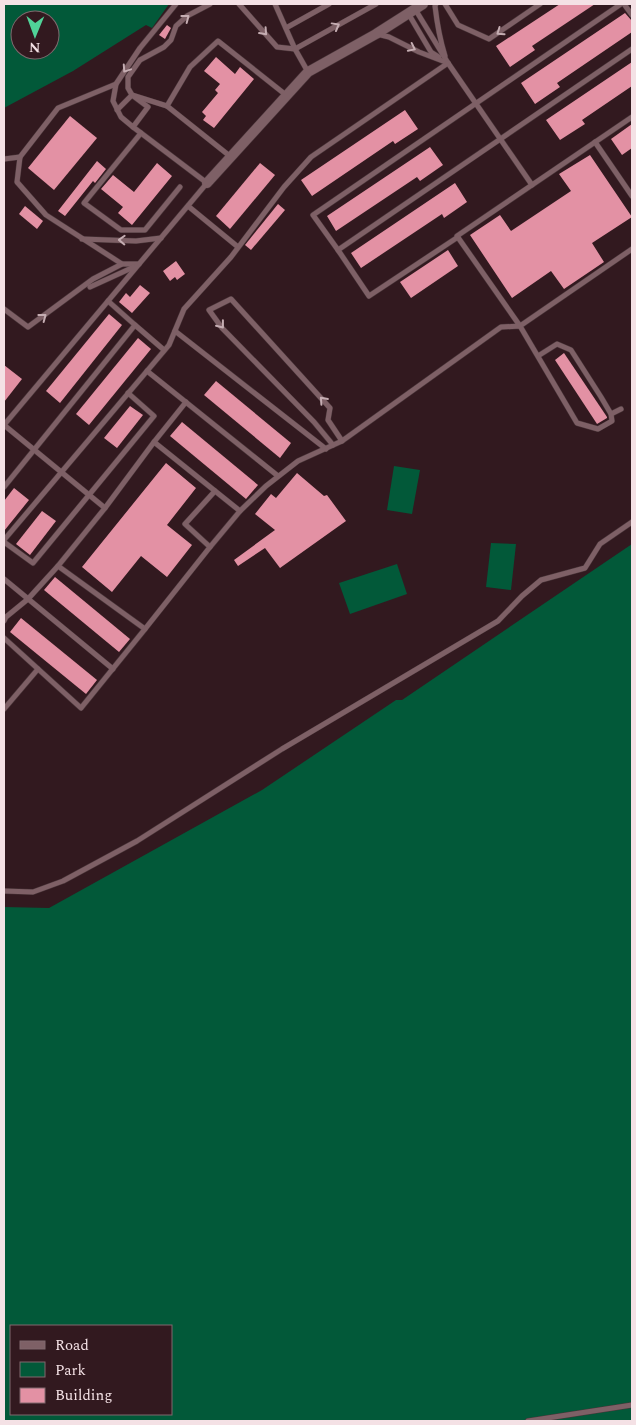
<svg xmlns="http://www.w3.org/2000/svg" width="636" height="1425" font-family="Spectral,serif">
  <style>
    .green { fill: #025939; fill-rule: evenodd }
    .building { fill: #e391a4 }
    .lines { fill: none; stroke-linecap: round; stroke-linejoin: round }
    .service-casing { stroke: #493539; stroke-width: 6 }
    .minor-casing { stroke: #493539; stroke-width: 11 }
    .service { stroke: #7e6066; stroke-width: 5 }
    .minor { stroke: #7e6066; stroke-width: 10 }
    .oneway { stroke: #c5adb2 }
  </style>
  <rect width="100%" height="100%" fill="#32191f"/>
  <!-- green -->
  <g class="green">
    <path d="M 4,4 L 169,4 L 152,28 L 146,25 L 73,71 L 4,108 ZM 20,20 L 50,20 L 50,50 L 20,50 Z"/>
    <polygon points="394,466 420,470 412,514 387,510"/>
    <polygon points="491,543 516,544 511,590 486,587"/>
    <path d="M 632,544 L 632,1421 L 4,1421 L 4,907 L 49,908 L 262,790 L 396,700 L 402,700 ZM 11,1326 L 171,1326 L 171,1414 L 11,1414 Z"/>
    <polygon points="397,564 407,594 350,614 339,583"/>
  </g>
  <!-- building -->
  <g class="building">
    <polygon points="560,4 595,4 532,46 535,50 510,67 496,46"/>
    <polygon points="625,13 632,21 632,32 557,83 560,87 535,104 521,83"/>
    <polygon points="167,25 171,28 165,39 159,35"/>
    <polygon points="216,57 235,74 240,67 254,79 214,128 203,120 206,116 202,112 218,93 215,90 220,84 204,71"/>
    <polygon points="632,62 632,86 582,120 585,124 560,140 546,120"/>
    <polygon points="405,110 418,129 395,144 393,141 312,196 301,180"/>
    <polygon points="70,116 97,138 54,190 28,168"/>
    <polygon points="632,124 632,148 622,155 611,139"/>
    <polygon points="430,147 443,165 420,181 417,177 336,231 327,216"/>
    <polygon points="590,155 632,217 592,243 604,262 564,289 551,271 512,298 470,235 500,215 511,231 571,191 559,174"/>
    <polygon points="97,161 106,169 95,183 93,181 65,216 58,211"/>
    <polygon points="157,163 172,176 132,225 118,213 123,207 101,189 113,175 134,192"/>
    <polygon points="260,163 275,175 230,229 216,216"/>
    <polygon points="455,183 467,202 444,218 442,214 361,268 351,253"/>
    <polygon points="278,204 285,210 251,250 245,245"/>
    <polygon points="25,206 43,221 37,229 19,214"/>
    <polygon points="448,250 458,266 411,298 400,282"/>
    <polygon points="176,261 185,274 177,280 175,277 170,281 163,271"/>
    <polygon points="140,285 150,293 132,313 119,302 126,293 130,297"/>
    <polygon points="109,314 122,325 60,403 46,391"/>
    <polygon points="138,338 151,349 89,425 76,414"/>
    <polygon points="564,353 607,417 607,418 597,424 555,360"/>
    <polygon points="4,365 22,379 4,402"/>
    <polygon points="216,381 291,443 280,458 204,395"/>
    <polygon points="130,406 143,415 117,448 104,438"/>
    <polygon points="182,422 258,485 246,499 170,436"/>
    <polygon points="166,463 196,488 167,525 192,545 167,577 141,556 112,592 82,567"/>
    <polygon points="297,473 324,496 327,495 346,521 280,568 265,548 238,566 234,560 275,530 255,514 271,494 276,498"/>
    <polygon points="14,488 29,500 4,531 4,501"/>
    <polygon points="42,511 56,521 30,555 16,544"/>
    <polygon points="55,577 130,639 119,652 44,590"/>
    <polygon points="21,618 97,680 86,694 10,632"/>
  </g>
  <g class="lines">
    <defs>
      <g id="service">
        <polyline points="176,4 140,48 116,84 113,101 121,117 133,127 148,107 132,95 128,88 128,77 140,60 164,47 171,40 176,26 187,16 210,4"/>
        <polyline points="240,4 239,4 277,47 295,49 376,4"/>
        <polyline points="275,4 295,49 308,72"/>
        <path d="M 436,4 L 435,6 C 437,23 440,40 445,56"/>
        <polyline points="445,4 458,25 489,39 540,4"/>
        <polyline points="621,4 313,215 338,250 632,49"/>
        <polyline points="624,4 632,15"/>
        <polyline points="415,9 448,63"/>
        <polyline points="408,13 431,52 439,57"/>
        <polyline points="286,28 329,4"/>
        <polyline points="377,34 389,37 419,52 448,63"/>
        <polyline points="116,84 58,108 20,157 17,182 46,215 122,264 139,264"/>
        <polyline points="117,110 132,95 167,106"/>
        <polyline points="632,117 457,236 520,326 632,249"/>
        <polyline points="141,133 84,203 121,230 145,230 180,187"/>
        <polyline points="595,142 632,196"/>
        <polyline points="231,157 167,106 190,67 218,41 286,95"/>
        <polyline points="4,159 20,157"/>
        <polyline points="188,206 238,247"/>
        <polyline points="82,239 136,241 161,238"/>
        <polyline points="338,250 369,296 458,237"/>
        <polyline points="90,287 136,266"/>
        <polyline points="108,301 135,325"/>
        <polyline points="4,309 28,327 93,279 122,264"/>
        <polyline points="175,331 326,449"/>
        <polyline points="147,371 278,476"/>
        <polyline points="611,414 621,409"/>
        <polyline points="4,425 105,508 58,566 145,629 210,547 240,511 266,486 298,461 342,441 501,327 520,326 577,423 598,429 612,421 611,414 601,397 571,350 557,344 538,356"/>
        <polyline points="4,425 207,183 133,127"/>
        <polyline points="154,442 186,402"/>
        <polyline points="333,445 314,422 222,328 209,310 231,299 330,408 328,420 342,441"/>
        <polyline points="4,487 135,325 164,350"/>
        <polyline points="105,508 154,442 240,511"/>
        <polyline points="4,540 169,345 184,309 231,257 284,187 311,157 448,63 532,185"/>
        <polyline points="4,542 33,563 154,416 128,393"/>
        <polyline points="210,547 185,524 215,491"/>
        <polyline points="4,579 113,669"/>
        <polyline points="4,621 6,617 28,599 58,566"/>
        <polyline points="4,638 81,708 145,629"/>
        <polyline points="4,709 38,669"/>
        <polyline points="4,891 33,892 63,881 137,841 282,749 498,621 522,596 541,580 585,568 600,544 632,522"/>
        <polyline points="528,1421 632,1405"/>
      </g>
      <polyline id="minor" points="207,183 308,72 376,34 423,4"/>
    </defs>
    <!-- service casing -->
    <use href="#service" class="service-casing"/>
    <!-- minor casing -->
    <use href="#minor" class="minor-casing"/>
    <!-- service -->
    <use href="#service" class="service"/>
    <!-- minor -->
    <use href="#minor" class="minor"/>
  </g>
  <!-- one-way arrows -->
  <defs><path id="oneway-chevron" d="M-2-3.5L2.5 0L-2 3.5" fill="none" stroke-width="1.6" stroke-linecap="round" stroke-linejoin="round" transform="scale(1.25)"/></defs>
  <g class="oneway">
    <use href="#oneway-chevron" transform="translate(186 18) rotate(-37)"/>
    <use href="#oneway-chevron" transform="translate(336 26) rotate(-29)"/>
    <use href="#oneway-chevron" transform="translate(264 32) rotate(48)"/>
    <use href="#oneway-chevron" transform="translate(500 32) rotate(145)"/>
    <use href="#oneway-chevron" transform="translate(412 48) rotate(26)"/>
    <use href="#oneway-chevron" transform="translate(126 69) rotate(124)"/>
    <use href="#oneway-chevron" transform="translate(122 240) rotate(-178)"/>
    <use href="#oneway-chevron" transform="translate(43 317) rotate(-37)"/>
    <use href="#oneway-chevron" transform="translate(221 325) rotate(52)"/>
    <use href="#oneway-chevron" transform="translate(323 400) rotate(-132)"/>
  </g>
  <!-- border -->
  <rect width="636" height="1425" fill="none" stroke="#f4e1e5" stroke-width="10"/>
  <!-- legend -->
  <rect x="10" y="1325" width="162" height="90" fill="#32191f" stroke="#80696e"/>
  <rect x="20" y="1341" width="25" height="8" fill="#7e6066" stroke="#80696e"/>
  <text x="55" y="1350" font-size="15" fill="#f4e1e5">Road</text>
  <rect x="20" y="1362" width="25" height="15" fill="#025939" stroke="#80696e"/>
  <text x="55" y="1375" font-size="15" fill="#f4e1e5">Park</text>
  <rect x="20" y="1388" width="25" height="15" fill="#e391a4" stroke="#80696e"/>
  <text x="55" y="1400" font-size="15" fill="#f4e1e5">Building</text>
  <!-- north arrow -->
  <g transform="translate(35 35) rotate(181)"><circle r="24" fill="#32191f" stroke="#80696e"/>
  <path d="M0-4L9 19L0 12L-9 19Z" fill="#50d398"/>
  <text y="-8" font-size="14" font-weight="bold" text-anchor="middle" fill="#f4e1e5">N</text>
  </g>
</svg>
